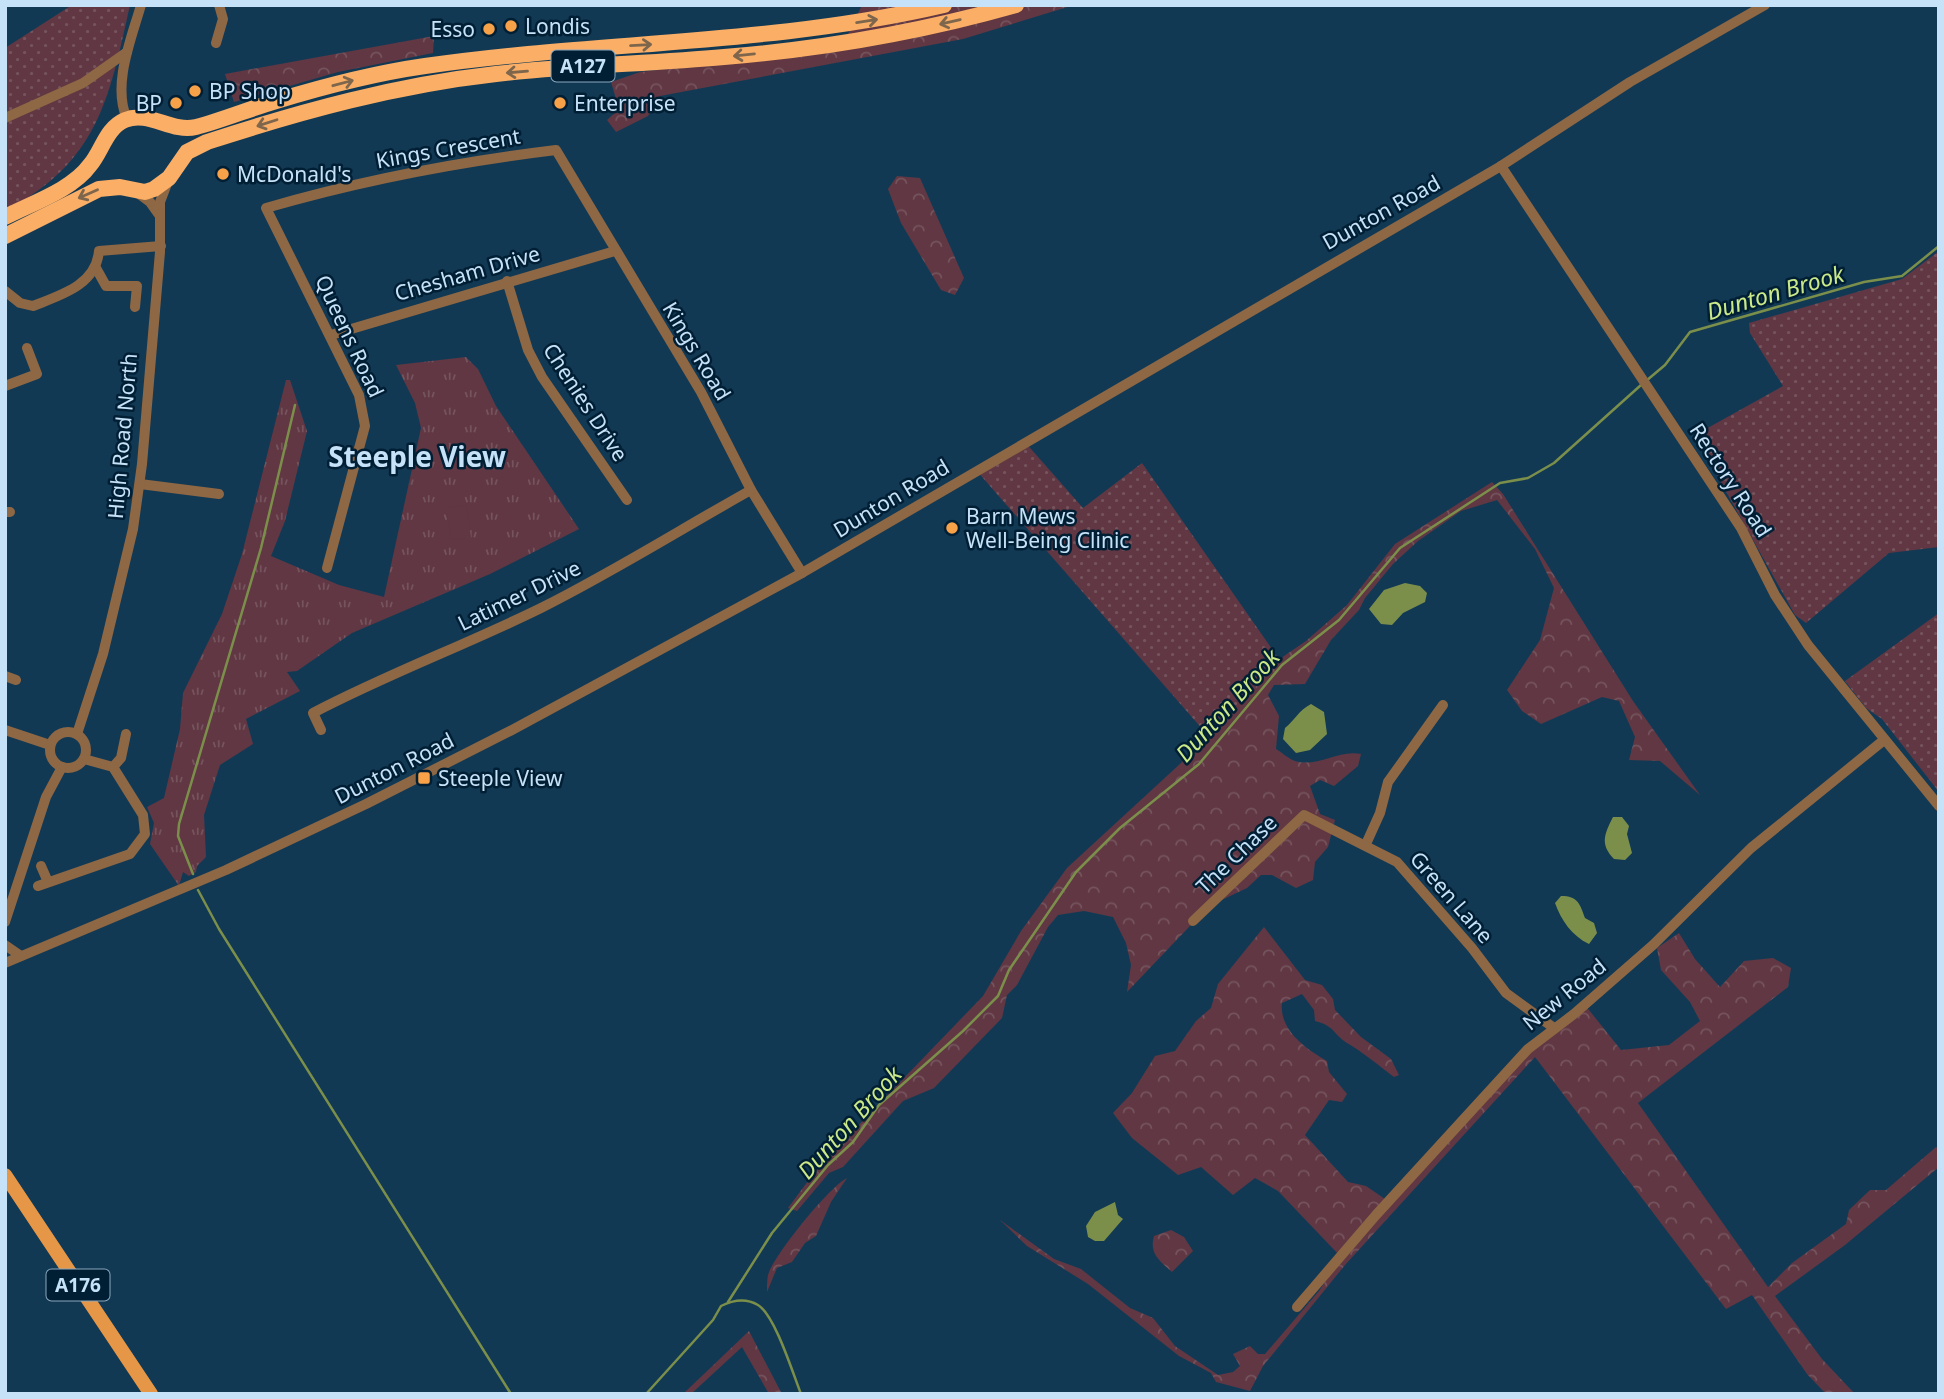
<svg xmlns="http://www.w3.org/2000/svg" width="1944" height="1399" font-family="'Noto Sans',sans-serif">
  <style>
    .grass { fill: url(#grass-dots) }
    .forest { fill: url(#forest-crowns) }
    .park { fill: url(#park-tufts) }
    .garden { fill: #603742 }
    .water { fill: #7b8f4b }
    .lines { fill: none; stroke-linecap: round; stroke-linejoin: round }
    .stream { stroke: #7b8f4b; stroke-width: 2.5 }
    .minor { stroke: #8e6744; stroke-width: 10 }
    .major { stroke: #e59647; stroke-width: 14 }
    .highway { stroke: #faae66; stroke-width: 16 }
    .oneway { stroke: #7e664d }
    .poi-dot { fill: #f7a149; stroke: #011f34; stroke-width: 2.5 }
    .labels { text-anchor: middle; dominant-baseline: central; stroke-width: 5; stroke-linejoin: round; paint-order: stroke }
    .shield { fill: #011f34; stroke: #8ba8be; stroke-width: 2 }
    .shield-label { font-size: 19px; font-weight: bold; fill: #c6e2f9 }
    .poi-label { font-size: 21px; fill: #c6e2f9; stroke: #011f34; text-anchor: start }
    .street-label { font-size: 21px; fill: #c6e2f9; stroke: #011f34 }
    .water-label { font-size: 23px; font-style: italic; fill: #cbe988; stroke: #011f34 }
    .district-label { font-size: 28px; font-weight: bold; fill: #c6e2f9; stroke: #011f34 }
  </style>
  <defs>
    <pattern id="grass-dots" width="8" height="8" patternUnits="userSpaceOnUse" patternTransform="scale(1.75)"><rect width="8" height="8" fill="#603742"/><path d="M2 2h.1M6 6h.1" fill="none" stroke="#75545e" stroke-width="1.8" stroke-linecap="round"/></pattern>
    <pattern id="forest-crowns" width="20" height="18" patternUnits="userSpaceOnUse" patternTransform="scale(1.75)"><rect width="20" height="18" fill="#603742"/><path d="M2 6a3 3 0 1 1 6 0M12 15a3 3 0 1 1 6 0" fill="none" stroke="#75545e"/></pattern>
    <pattern id="park-tufts" width="24" height="20" patternUnits="userSpaceOnUse" patternTransform="scale(1.75)"><rect width="24" height="20" fill="#603742"/><path d="M3 7l-1-3M5 7V3M7 7l1-3M15 17l-1-3M17 17v-4M19 17l1-3" fill="none" stroke="#75545e"/></pattern>
  </defs>
  <rect width="100%" height="100%" fill="#123954"/>
  <!-- grass -->
  <g class="grass">
    <path d="M 72,5 L 130,5 C 109,100 98,162 5,211 L 5,48 Z"/>
    <polygon points="1939,251 1939,547 1889,553 1806,623 1795,615 1700,445 1704,430 1783,386 1750,333 1749,323 1902,279"/>
    <polygon points="1024,441 1083,508 1142,463 1281,662 1211,739 976,470"/>
    <polygon points="1939,613 1939,792 1882,719 1866,708 1845,681"/>
  </g>
  <!-- forest -->
  <g class="forest">
    <polygon points="862,5 1074,5 963,39 660,96 648,116 616,132 607,120 619,109 611,82 640,72 841,49"/>
    <polygon points="434,36 433,53 338,72 234,102 225,74"/>
    <polygon points="897,176 920,178 964,278 955,295 941,290 901,223 888,189"/>
    <path d="M 1492,482 L 1503,494 L 1633,701 L 1700,795 L 1660,761 L 1629,760 L 1635,737 L 1619,701 L 1602,697 L 1541,724 L 1522,711 L 1507,690 L 1540,640 L 1554,588 L 1535,549 L 1497,500 L 1461,511 L 1418,541 L 1393,564 L 1365,598 L 1359,610 L 1331,640 L 1305,684 L 1274,685 L 1268,695 L 1279,716 L 1276,749 C 1281,752 1289,759 1295,761 C 1317,768 1339,749 1361,754 L 1358,766 L 1334,786 L 1320,780 L 1310,786 L 1320,814 L 1335,820 L 1328,847 L 1315,862 L 1313,880 L 1296,888 L 1272,875 L 1261,875 L 1247,888 L 1209,906 L 1127,992 L 1131,965 L 1126,943 L 1113,917 L 1084,911 L 1058,915 L 1048,927 L 1017,985 L 1007,995 L 1002,1018 L 934,1088 L 903,1101 L 843,1167 L 829,1173 L 797,1211 L 788,1208 L 834,1146 L 851,1133 L 983,996 L 1021,931 L 1067,868 L 1181,763 L 1204,736 L 1220,726 L 1284,656 L 1306,641 L 1347,605 L 1395,544 Z"/>
    <path d="M 1264,927 L 1305,980 L 1322,985 L 1333,999 L 1335,1010 L 1361,1037 L 1391,1059 L 1399,1075 L 1394,1077 C 1378,1065 1364,1053 1347,1043 C 1333,1034 1335,1026 1315,1021 L 1314,1010 L 1302,994 L 1282,1003 C 1279,1030 1306,1049 1327,1061 L 1329,1072 L 1347,1094 L 1342,1102 L 1329,1100 L 1305,1135 L 1348,1182 L 1366,1186 L 1385,1199 L 1528,1049 L 1585,1005 L 1621,1050 L 1669,1045 L 1700,1021 L 1690,1002 L 1661,970 L 1657,948 L 1679,933 L 1695,959 L 1720,987 L 1744,961 L 1773,958 L 1791,968 L 1788,987 L 1638,1103 L 1768,1287 L 1792,1263 L 1846,1224 L 1849,1210 L 1870,1190 L 1886,1190 L 1936,1147 L 1939,1149 L 1939,1167 L 1845,1245 L 1775,1296 L 1822,1359 L 1855,1394 L 1826,1394 L 1807,1374 L 1752,1295 L 1726,1309 L 1535,1057 L 1345,1265 L 1263,1366 L 1250,1391 L 1216,1382 L 1211,1373 L 1179,1356 L 1088,1284 L 1027,1246 L 1000,1220 L 1054,1259 L 1081,1269 L 1130,1308 L 1153,1318 L 1175,1346 L 1218,1375 L 1233,1372 L 1240,1366 L 1233,1354 L 1250,1346 L 1258,1354 L 1265,1354 L 1319,1291 L 1341,1257 L 1278,1191 L 1255,1178 L 1233,1195 L 1201,1167 L 1178,1175 L 1132,1138 L 1113,1113 L 1132,1093 L 1155,1056 L 1175,1051 L 1196,1021 L 1211,1008 L 1218,984 Z"/>
    <path d="M 847,1178 L 831,1202 L 816,1236 L 805,1243 L 792,1262 L 777,1268 L 767,1292 C 767,1286 767,1280 768,1275 C 774,1255 829,1187 847,1178 Z"/>
    <path d="M 1171,1230 L 1184,1237 L 1193,1251 L 1172,1272 C 1160,1261 1149,1254 1154,1236 Z"/>
    <polygon points="749,1331 782,1394 769,1394 742,1347 691,1394 683,1394"/>
  </g>
  <!-- park -->
  <polygon class="park" points="466,357 478,369 496,406 579,529 490,574 352,633 297,671 287,672 300,691 246,719 253,744 220,765 204,815 206,857 197,866 196,872 189,876 183,872 179,886 150,844 154,823 147,807 164,798 180,729 183,693 222,614 242,554 286,380 290,380 307,431 285,521 271,556 339,585 384,597 421,428 415,403 396,365"/>
  <!-- garden -->
  <polygon class="garden" points="466,505 471,537 451,540 446,508"/>
  <!-- water -->
  <g class="water">
    <polygon points="1405,583 1420,586 1427,593 1425,602 1403,613 1392,625 1381,624 1369,609 1384,590"/>
    <path d="M 1311,704 L 1324,712 L 1327,734 L 1310,750 L 1296,753 L 1283,739 L 1285,728 C 1295,720 1298,711 1311,704 Z"/>
    <path d="M 1613,817 L 1622,817 L 1629,826 L 1627,834 L 1632,853 L 1625,860 L 1614,859 C 1600,844 1604,835 1613,817 Z"/>
    <path d="M 1561,896 C 1578,896 1580,904 1585,918 L 1594,923 L 1597,933 L 1589,944 C 1572,936 1561,920 1555,903 Z"/>
    <polygon points="1115,1202 1118,1215 1123,1219 1104,1241 1095,1241 1088,1237 1086,1226 1095,1212"/>
  </g>
  <g class="lines">
    <!-- stream -->
    <g class="stream">
      <polyline points="1646,381 1665,365 1690,332 1864,282 1902,276 1939,246"/>
      <polyline points="193,874 178,836 179,824 261,548 295,405"/>
      <polyline points="198,890 219,929 511,1394"/>
      <polyline points="728,1302 772,1233 828,1165 853,1142 879,1105 963,1031 998,996 1009,970 1076,872 1120,828 1199,764 1282,665 1339,620 1400,548 1500,483 1528,478 1554,463 1641,385"/>
      <path d="M 646,1394 L 713,1320 L 721,1306 C 733,1300 746,1298 758,1305 C 775,1315 793,1374 801,1394"/>
    </g>
    <!-- minor -->
    <g class="minor">
      <polyline points="216,43 223,19 219,5"/>
      <polyline points="5,118 83,83 127,52"/>
      <path d="M 127,119 C 112,85 131,40 141,5"/>
      <polyline points="1501,166 1741,528 1775,595 1808,645 1939,806"/>
      <polyline points="135,191 150,202 160,216"/>
      <polyline points="96,268 106,286 137,286 135,307"/>
      <polyline points="507,281 528,350 542,377 627,500"/>
      <path d="M 5,291 L 20,303 L 33,306 C 61,295 96,285 99,251 L 161,246"/>
      <polyline points="331,335 615,251"/>
      <polyline points="5,386 37,374 27,348"/>
      <polyline points="140,484 219,494"/>
      <polyline points="5,512 10,512"/>
      <path d="M 327,568 L 365,426 L 359,395 L 266,208 C 362,180 457,162 556,150 L 701,392 L 751,490 L 802,573"/>
      <polyline points="5,676 16,680"/>
      <polyline points="5,730 50,745"/>
      <path d="M 321,730 L 313,713 C 387,674 466,645 541,608 C 613,572 681,529 751,490"/>
      <circle cx="68" cy="750" r="18"/>
      <polyline points="77,734 103,654 133,529 142,464 160,252 160,202 168,181"/>
      <polyline points="113,767 121,758 126,734"/>
      <polyline points="1366,844 1380,813 1388,782 1443,705"/>
      <polyline points="41,866 48,882"/>
      <polyline points="38,886 130,854 145,834 143,815 113,767 84,759"/>
      <polyline points="1193,921 1304,815 1397,862 1472,948 1506,993 1554,1028"/>
      <polyline points="5,922 46,797 62,767"/>
      <polyline points="5,945 21,956"/>
      <polyline points="5,963 226,870 366,804 510,731 802,573 1501,166 1630,82 1765,5"/>
      <polyline points="1297,1307 1376,1215 1528,1049 1574,1014 1653,945 1751,848 1884,740"/>
    </g>
    <!-- major -->
    <polyline class="major" points="5,1175 151,1394"/>
    <!-- highway -->
    <g class="highway">
      <path d="M 5,217 C 32,203 72,190 90,165 C 102,151 106,128 125,120 C 149,110 171,133 196,127 C 223,120 249,109 276,101 C 325,86 376,73 425,66 C 598,41 773,45 944,5"/>
      <path d="M 5,236 L 99,189 L 120,187 L 145,192 L 154,189 L 169,178 L 187,152 L 207,142 C 302,111 397,85 496,74 C 572,65 648,64 724,57 C 822,49 921,32 1016,5"/>
    </g>
  </g>
  <!-- one-way arrows -->
  <defs><path id="oneway-shaft" d="M-6 0H5M1.5-3L5.5 0L1.5 3" fill="none" stroke-width="1.6" stroke-linecap="round" stroke-linejoin="round" transform="scale(1.75)"/></defs>
  <g class="oneway">
    <use href="#oneway-shaft" transform="translate(867 21) rotate(-9)"/>
    <use href="#oneway-shaft" transform="translate(950 22) rotate(167)"/>
    <use href="#oneway-shaft" transform="translate(641 45) rotate(-3)"/>
    <use href="#oneway-shaft" transform="translate(744 55) rotate(174)"/>
    <use href="#oneway-shaft" transform="translate(517 72) rotate(175)"/>
    <use href="#oneway-shaft" transform="translate(343 83) rotate(-15)"/>
    <use href="#oneway-shaft" transform="translate(267 123) rotate(162)"/>
    <use href="#oneway-shaft" transform="translate(88 194) rotate(156)"/>
  </g>
  <!-- markers -->
  <g class="poi-dot">
    <circle cx="511" cy="26" r="7"/>
    <circle cx="489" cy="29" r="7"/>
    <circle cx="195" cy="91" r="7"/>
    <circle cx="176" cy="103" r="7"/>
    <circle cx="560" cy="103" r="7"/>
    <circle cx="223" cy="174" r="7"/>
    <circle cx="952" cy="528" r="7"/>
    <rect x="417" y="771" width="14" height="14" rx="3.5"/>
  </g>
  <g class="labels">
    <!-- shield labels -->
    <g class="shield">
      <rect x="551.5" y="50.5" width="63" height="31" rx="5"/>
      <rect x="46.5" y="1269.5" width="63" height="31" rx="5"/>
    </g>
    <g class="shield-label">
      <text x="583" y="66">A127</text>
      <text x="78" y="1285">A176</text>
    </g>
    <!-- poi labels -->
    <g class="poi-label">
      <text x="525" y="26">Londis</text>
      <text x="475" y="29" text-anchor="end">Esso</text>
      <text x="209" y="91">BP Shop</text>
      <text x="162" y="103" text-anchor="end">BP</text>
      <text x="574" y="103">Enterprise</text>
      <text x="237" y="174">McDonald's</text>
      <text x="966" y="516">Barn Mews<tspan x="966" dy="24">Well-Being Clinic</tspan></text>
      <text x="438" y="778">Steeple View</text>
    </g>
    <!-- street labels -->
    <g class="street-label">
      <text transform="translate(448 148) rotate(-10)">Kings Crescent</text>
      <text transform="translate(1381 212) rotate(-29)">Dunton Road</text>
      <text transform="translate(467 273) rotate(-16)">Chesham Drive</text>
      <text transform="translate(350 336) rotate(65)">Queens Road</text>
      <text transform="translate(697 351) rotate(59)">Kings Road</text>
      <text transform="translate(586 402) rotate(57)">Chenies Drive</text>
      <text transform="translate(122 436) rotate(-85)">High Road North</text>
      <text transform="translate(1731 480) rotate(57)">Rectory Road</text>
      <text transform="translate(891 498) rotate(-31)">Dunton Road</text>
      <text transform="translate(519 595) rotate(-26)">Latimer Drive</text>
      <text transform="translate(394 768) rotate(-27)">Dunton Road</text>
      <text transform="translate(1236 854) rotate(-44)">The Chase</text>
      <text transform="translate(1452 897) rotate(49)">Green Lane</text>
      <text transform="translate(1564 994) rotate(-39)">New Road</text>
    </g>
    <!-- water labels -->
    <g class="water-label">
      <text transform="translate(1775 292) rotate(-16)">Dunton Brook</text>
      <text transform="translate(1227 705) rotate(-48)">Dunton Brook</text>
      <text transform="translate(849 1122) rotate(-48)">Dunton Brook</text>
    </g>
    <!-- district labels -->
    <g class="district-label">
      <text x="417" y="456">Steeple View</text>
    </g>
  </g>
  <!-- border -->
  <rect width="1944" height="1399" fill="none" stroke="#c6e2f9" stroke-width="14"/>
</svg>
